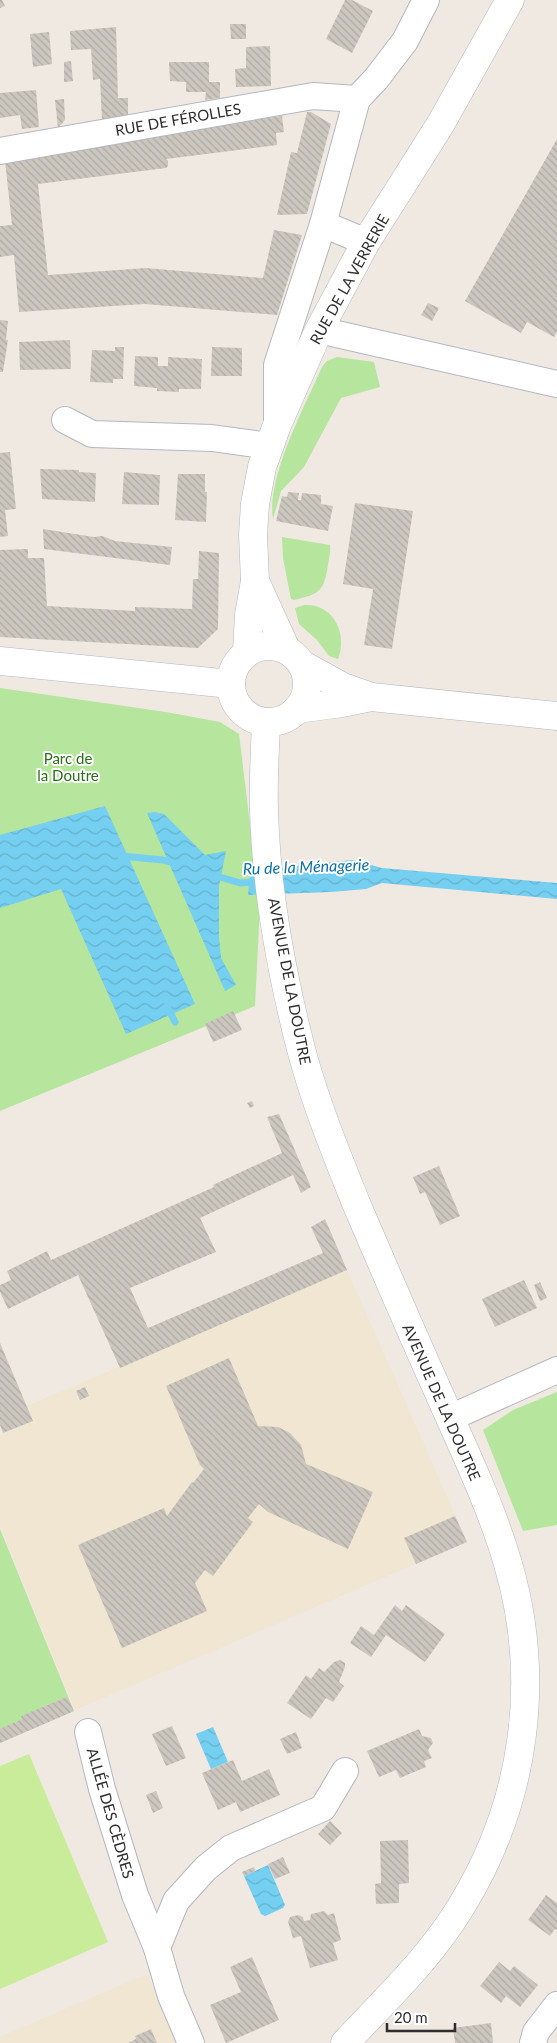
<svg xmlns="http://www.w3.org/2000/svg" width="557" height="2043" font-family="Lato,sans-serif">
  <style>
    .education { fill: #f0e6d1 }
    .green { fill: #b6e59e }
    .pitch { fill: #c9ec9a }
    .water { fill: url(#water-waves) }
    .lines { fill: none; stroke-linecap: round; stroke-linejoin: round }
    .stream { stroke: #75cff0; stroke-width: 7 }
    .building { fill: url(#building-back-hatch) }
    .street-casing { stroke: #b4b7c1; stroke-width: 28 }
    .secondary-casing { stroke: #b4b7c1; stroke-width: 29 }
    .street { stroke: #fff; stroke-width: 26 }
    .secondary { stroke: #fff; stroke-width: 28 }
    .labels { text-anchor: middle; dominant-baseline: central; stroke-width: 4; stroke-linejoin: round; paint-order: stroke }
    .street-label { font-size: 15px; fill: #2e2e2e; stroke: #fff }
    .park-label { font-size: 15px; fill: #2c6e1b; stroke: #fff }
    .water-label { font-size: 16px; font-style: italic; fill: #0d6fa3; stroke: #fff }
  </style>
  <defs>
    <pattern id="water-waves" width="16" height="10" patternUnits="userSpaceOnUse" patternTransform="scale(1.25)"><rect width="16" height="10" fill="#75cff0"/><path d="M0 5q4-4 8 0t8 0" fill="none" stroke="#66b2ce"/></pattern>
    <pattern id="building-back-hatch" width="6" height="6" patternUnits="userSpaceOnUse" patternTransform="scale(1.25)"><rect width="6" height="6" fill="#cbc7bf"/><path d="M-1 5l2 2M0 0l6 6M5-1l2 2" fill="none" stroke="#afaba4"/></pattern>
  </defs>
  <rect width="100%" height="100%" fill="#efe9e1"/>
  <!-- education -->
  <g class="education">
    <polygon points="347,1270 467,1542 75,1710 0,1526 0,1435 33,1421 27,1406"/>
    <polygon points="147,1974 177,2043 0,2043 0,2037"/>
  </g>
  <!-- green -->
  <g class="green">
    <path d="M 337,357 L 374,362 L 380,387 L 341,398 L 304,467 L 281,491 L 273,519 C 266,478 305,406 322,367 L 327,361 Z"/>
    <path d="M 282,537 L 330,545 C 331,551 329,558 328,565 C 324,591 320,594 294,600 L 291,599 L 283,558 Z"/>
    <path d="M 304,605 C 334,603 348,635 338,659 L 329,656 L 317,640 L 299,624 L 295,608 Z"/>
    <polygon points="0,688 166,712 220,722 239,734 260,906 255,1006 0,1111"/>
    <polygon points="557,1392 557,1525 523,1531 483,1430 513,1410"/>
    <polygon points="0,1529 74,1711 0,1743"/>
  </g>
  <!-- pitch -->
  <polygon class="pitch" points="29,1754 108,1942 0,1989 0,1766"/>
  <!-- water -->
  <g class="water">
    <polygon points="105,806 195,1004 126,1034 61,889 0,908 0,835"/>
    <polygon points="155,812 164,814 205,855 226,851 219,886 219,937 221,958 236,985 225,991 147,813"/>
    <polygon points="353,860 382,868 557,883 557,899 382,883 366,889 331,892 248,895 250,874 252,873 309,864"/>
    <polygon points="213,1727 228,1762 211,1769 196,1734"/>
    <polygon points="268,1865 285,1905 283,1908 265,1916 261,1914 244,1876"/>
  </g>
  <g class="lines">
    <!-- stream -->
    <g class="stream">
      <polyline points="121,856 163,860 177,864"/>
      <polyline points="213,875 240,883 256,882"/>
      <polyline points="167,1006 175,1022"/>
    </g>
  </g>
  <!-- building -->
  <g class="building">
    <polygon points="0,0 2,0 5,6 0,8"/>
    <polygon points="345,0 352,0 373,11 352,53 326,39"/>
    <polygon points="230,24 246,24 246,39 231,39"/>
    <polygon points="116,27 118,98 128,98 128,116 102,120 100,79 93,80 91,49 71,50 70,31"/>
    <polygon points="49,32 52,64 33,67 30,34"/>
    <polygon points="270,46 271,86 236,87 235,69 246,68 246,47"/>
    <polygon points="71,61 73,81 64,82 64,62"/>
    <polygon points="169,62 209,62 209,82 220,82 220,98 205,100 206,92 186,92 186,82 170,81"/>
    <polygon points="36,90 39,127 22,129 20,115 0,118 0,93"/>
    <polygon points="64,99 65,120 58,128 55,100"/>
    <polygon points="307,112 311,112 331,124 307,214 277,215 291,152 297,153"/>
    <polygon points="282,116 284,132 276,133 277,145 166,159 168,161 168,166 166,168 38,184 48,275 146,268 263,278 274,230 302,235 277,315 145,304 19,312 14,255 0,257 0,226 12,225 5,161 162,132"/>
    <polygon points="557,139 557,331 554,337 527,322 521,333 465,301"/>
    <polygon points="428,303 439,308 432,321 421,315"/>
    <polygon points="0,320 8,321 6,340 8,340 3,372 0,372"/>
    <polygon points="70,340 71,369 20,370 19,342"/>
    <polygon points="115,347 124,347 123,379 113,379 113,383 90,382 92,350 115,351"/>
    <polygon points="212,347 242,348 242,376 211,376"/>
    <polygon points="135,356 158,357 158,366 168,366 168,357 202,359 201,389 179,389 179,392 157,391 157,388 134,386"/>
    <polygon points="10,452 16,509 5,510 8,536 0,537 0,453"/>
    <polygon points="40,469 79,470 79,472 96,473 95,502 42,499"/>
    <polygon points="124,472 160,475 159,505 122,504"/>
    <polygon points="178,474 205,474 205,492 207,492 206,522 175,520"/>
    <polygon points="288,492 299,493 298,500 301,500 302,493 321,495 321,504 333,506 328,531 276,521 282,496 287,497"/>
    <polygon points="355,503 413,511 392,649 364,645 373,589 343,584"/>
    <polygon points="43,529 94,537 102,536 115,541 172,547 170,565 44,549"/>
    <polygon points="28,549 28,558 44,558 47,606 135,611 135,607 192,609 193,579 198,579 199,551 219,553 218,629 198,648 0,637 0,550"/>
    <polygon points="233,1011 242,1030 213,1042 205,1024"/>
    <polygon points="252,1101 254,1106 250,1108 247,1103"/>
    <polygon points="279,1114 311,1187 301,1193 293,1175 200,1218 216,1252 130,1288 148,1328 323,1253 311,1227 325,1219 347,1270 120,1368 78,1275 8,1309 0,1292 0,1285 11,1280 7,1271 47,1251 51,1260 214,1187 213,1185 282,1153 267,1117"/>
    <polygon points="439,1166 460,1216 440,1225 425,1192 420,1194 413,1177"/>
    <polygon points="524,1280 537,1308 495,1327 482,1299"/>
    <polygon points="540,1282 547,1298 540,1301 534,1285"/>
    <polygon points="0,1343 33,1421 3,1433 0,1425"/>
    <polygon points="229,1358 258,1426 278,1427 290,1433 301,1445 306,1464 373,1492 348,1549 268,1512 259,1504 248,1518 253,1522 213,1576 205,1570 195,1583 207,1611 122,1648 78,1545 164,1508 167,1516 192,1482 193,1483 204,1469 200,1465 166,1386"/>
    <polygon points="85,1387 89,1396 80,1400 76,1391"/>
    <polygon points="455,1516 467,1542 416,1564 404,1538"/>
    <polygon points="395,1605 402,1611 406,1605 445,1634 425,1662 386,1635 371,1657 350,1643 361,1626 374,1635"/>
    <polygon points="340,1660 345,1663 345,1667 339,1682 344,1686 333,1702 326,1698 311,1719 287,1703 306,1675 311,1679 319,1668 324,1672 334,1662"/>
    <polygon points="67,1697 74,1711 0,1743 0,1729 22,1719 21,1716"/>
    <polygon points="172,1726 186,1758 166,1766 152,1734"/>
    <polygon points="419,1729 422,1736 431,1738 433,1743 428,1750 432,1758 424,1761 426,1767 400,1778 396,1770 379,1777 367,1751"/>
    <polygon points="296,1732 302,1748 287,1754 280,1739"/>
    <polygon points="233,1760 242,1781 269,1769 280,1795 240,1812 236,1802 218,1810 202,1773"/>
    <polygon points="156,1791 163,1808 153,1813 146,1795"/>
    <polygon points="330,1821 342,1833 330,1845 318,1834"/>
    <polygon points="408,1840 409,1883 399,1884 399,1903 376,1904 375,1884 381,1883 380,1841"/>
    <polygon points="283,1857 290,1873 275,1879 268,1864"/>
    <polygon points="254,1867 255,1871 244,1876 242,1872"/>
    <polygon points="546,1895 557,1903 557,1930 555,1929 550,1936 528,1920"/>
    <polygon points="324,1911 328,1915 334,1913 339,1932 341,1940 333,1943 338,1960 310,1968 301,1936 293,1938 288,1922 290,1917 298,1915 303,1917 304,1921 310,1920 311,1914"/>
    <polygon points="252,1957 279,2020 226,2043 210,2005 241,1992 230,1967"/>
    <polygon points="499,1962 510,1971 514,1966 538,1985 520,2007 506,1996 501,2003 480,1986"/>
    <polygon points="491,2023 493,2043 455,2043 453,2028"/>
    <polygon points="151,2029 157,2043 128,2043 136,2039 135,2036"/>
  </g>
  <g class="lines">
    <defs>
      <g id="street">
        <polyline points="0,151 313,96 357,99"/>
        <polyline points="323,224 366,242"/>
        <polyline points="319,330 557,384"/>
        <polyline points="65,420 92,434 212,438 269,446"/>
        <polyline points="277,425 277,365 323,224 357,99 376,79 405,41 426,0"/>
        <polyline points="450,1418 557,1370"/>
        <polyline points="88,1732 102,1789 135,1895 157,1948 171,1996 191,2043"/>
        <polyline points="157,1948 176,1901 206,1868 231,1848 323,1808 345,1771"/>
        <polyline points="533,2043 536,2032 557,2005"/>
      </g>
      <g id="secondary">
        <polyline points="255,581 286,649"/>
        <circle cx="269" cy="684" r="38"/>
        <polyline points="247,651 249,615 255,581 253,535 255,504 262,467 277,425 319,330 366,242 440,125 510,0"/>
        <polyline points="0,661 231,684"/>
        <polyline points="303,665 343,687 371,697 557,716"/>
        <polyline points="297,709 342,703 371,697"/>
        <path d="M 266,722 C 265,751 263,781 264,810 C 266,887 282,975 301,1049 C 315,1102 336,1153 356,1203 C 383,1266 410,1329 438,1391 C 463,1448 491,1505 508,1564 C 542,1680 525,1802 462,1905 C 431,1957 386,1999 345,2043"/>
      </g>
    </defs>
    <!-- street casing -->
    <use href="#street" class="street-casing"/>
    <!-- secondary casing -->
    <use href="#secondary" class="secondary-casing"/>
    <!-- street -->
    <use href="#street" class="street"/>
    <!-- secondary -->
    <use href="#secondary" class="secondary"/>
  </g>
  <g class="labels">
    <!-- street labels -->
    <g class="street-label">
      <text transform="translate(178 119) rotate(-10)">RUE DE FÉROLLES</text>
      <text transform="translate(349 279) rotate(-61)">RUE DE LA VERRERIE</text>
      <text transform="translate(290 981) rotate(79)">AVENUE DE LA DOUTRE</text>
      <text transform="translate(442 1402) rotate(66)">AVENUE DE LA DOUTRE</text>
      <text transform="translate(111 1813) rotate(74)">ALLÉE DES CÈDRES</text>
    </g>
    <!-- park labels -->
    <g class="park-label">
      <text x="68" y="758">Parc de<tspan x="68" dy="17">la Doutre</tspan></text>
    </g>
    <!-- water labels -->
    <g class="water-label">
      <text transform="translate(306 866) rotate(-2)">Ru de la Ménagerie</text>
    </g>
  </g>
  <!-- scale -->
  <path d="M387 2023v8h68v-8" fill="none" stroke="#2e2e2e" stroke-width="2.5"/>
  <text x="394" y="2023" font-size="15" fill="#2e2e2e" stroke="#ffffff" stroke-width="4" paint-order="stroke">20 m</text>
</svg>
